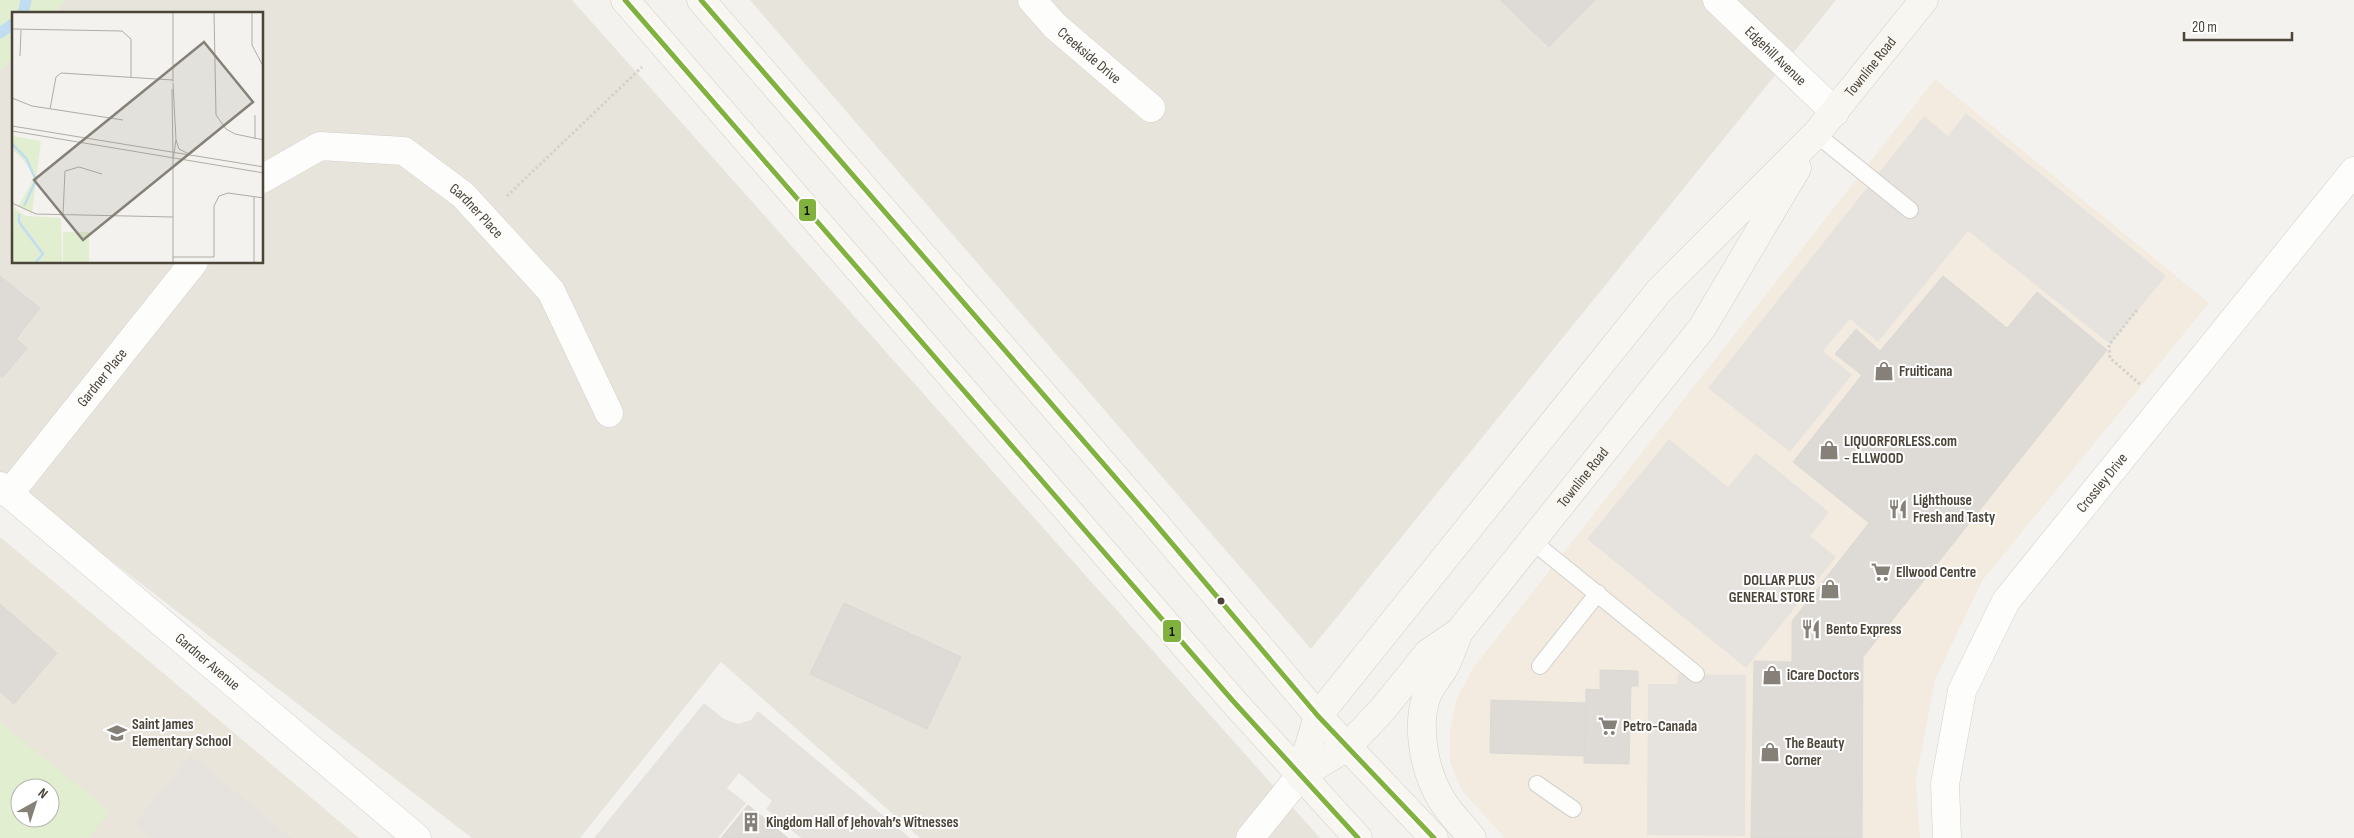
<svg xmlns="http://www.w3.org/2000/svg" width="2354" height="838" font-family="'Sofia Sans Condensed',sans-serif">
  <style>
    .residential { fill: #e7e4dc }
    .commercial { fill: #f3ebdf }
    .education { fill: #eae5da; fill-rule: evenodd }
    .green { fill: #e1eecf; fill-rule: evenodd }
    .parking { fill: #e6e3df }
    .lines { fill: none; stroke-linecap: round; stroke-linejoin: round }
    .stream { stroke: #c0ddf1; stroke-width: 11 }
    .building { fill: #dedbd6; stroke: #dcd9d4 }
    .lane-casing { stroke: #d2d0cb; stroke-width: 18 }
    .street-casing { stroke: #d2d0cb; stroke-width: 29 }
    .secondary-casing { stroke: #d3cfc5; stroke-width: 29 }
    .path { stroke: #d3d2cc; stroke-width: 3; stroke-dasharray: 2.5 2.5; stroke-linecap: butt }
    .lane { stroke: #fdfdfc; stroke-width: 16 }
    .street { stroke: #fdfdfc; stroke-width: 28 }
    .secondary { stroke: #f7f6f1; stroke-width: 28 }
    .bus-1-casing { stroke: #fff; stroke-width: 9 }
    .bus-1 { stroke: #82b23e; stroke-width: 5 }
    .bus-dot { fill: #4b4439; stroke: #fff; stroke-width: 2 }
    .labels { text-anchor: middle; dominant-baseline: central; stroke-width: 4; stroke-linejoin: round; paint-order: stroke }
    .street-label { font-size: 15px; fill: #4b4439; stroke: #fff }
    .poi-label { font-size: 15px; font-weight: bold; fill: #4b4439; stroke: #fff; text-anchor: start }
    .inset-river { fill: none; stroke: #c0ddf1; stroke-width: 2.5 }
    .inset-road { fill: none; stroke: #b0aca6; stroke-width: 1 }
    .view { fill: #868178; fill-opacity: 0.15; stroke: #868178; stroke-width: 2.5 }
    .inset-edge { fill: none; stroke: #4b4439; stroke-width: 2.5 }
    .line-badge { stroke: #fff; stroke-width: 2 }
    .pale-badge-label { font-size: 14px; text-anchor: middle; font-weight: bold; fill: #111 }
  </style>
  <rect width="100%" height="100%" fill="#f4f2ee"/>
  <!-- residential -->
  <g class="residential">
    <polygon points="66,0 572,0 1320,838 920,838 721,662 580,838 472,838 0,475 0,70 14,56 14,262 262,262 262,14 53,14"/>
    <polygon points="750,0 1836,0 1311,649"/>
  </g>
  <!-- commercial -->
  <polygon class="commercial" points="1935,79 2209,303 1982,581 1935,680 1916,780 1920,838 1505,838 1463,792 1450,763 1450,730 1456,700 1473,668"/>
  <!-- education -->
  <path class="education" d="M 0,537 L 169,678 L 359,838 L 0,838 ZM 20,788 L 50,788 L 50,818 L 20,818 Z"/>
  <!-- green -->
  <g class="green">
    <polygon points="0,0 66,0 53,14 14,14 14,56 0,70"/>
    <path d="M 0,722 L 110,812 L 88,838 L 0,838 ZM 20,788 L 50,788 L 50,818 L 20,818 Z"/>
  </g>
  <!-- parking -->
  <g class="parking">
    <polygon points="1966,113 2166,276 2110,344 1968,231 1878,342 1850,319 1823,351 1852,375 1790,452 1708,388 1924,116 1948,136"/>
    <polygon points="1669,439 1728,487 1756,453 1829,512 1810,536 1836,557 1746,668 1587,539"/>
    <polygon points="1678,674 1746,675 1745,836 1647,835 1648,684 1677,684"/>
    <polygon points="704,703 724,719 738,724 751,720 758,711 910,838 801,838 766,809 772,801 739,773 727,788 746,803 718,838 594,838"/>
    <polygon points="191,755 292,838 152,838 135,823"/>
  </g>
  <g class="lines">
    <!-- stream -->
    <g class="stream">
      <polyline points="23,14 26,0"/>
      <polyline points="0,33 14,23"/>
    </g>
  </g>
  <!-- building -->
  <g class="building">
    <polygon points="1500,0 1595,0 1549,47"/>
    <polygon points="0,276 40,308 16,339 27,348 3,377 0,375"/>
    <polygon points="1943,276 2007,328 2037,292 2107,350 1863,657 1862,838 1751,838 1754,661 1792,662 1792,621 1869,523 1793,462 1862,375 1835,354 1856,329 1880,351"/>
    <polygon points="844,603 961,657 927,729 810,674"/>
    <polygon points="0,604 57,653 14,704 0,692"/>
    <polygon points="1600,670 1638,671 1638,686 1631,686 1629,764 1584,763 1586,689 1600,690"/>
    <polygon points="1491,700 1586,703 1585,756 1490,753"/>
    <polygon points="748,805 788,838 721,838"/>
  </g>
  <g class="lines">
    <defs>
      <g id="lane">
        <polyline points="1816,134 1910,210"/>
        <polyline points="1532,541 1696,674"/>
        <polyline points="1540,666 1598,593"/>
        <polyline points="1537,784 1573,809"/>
      </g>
      <g id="street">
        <path id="s1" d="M 1032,0 L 1055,26 L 1151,108"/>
        <path id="s2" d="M 1717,0 L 1835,112"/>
        <path id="s3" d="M 262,179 L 320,146 L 404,151 L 463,195 L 551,291 L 609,413"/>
        <path id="s4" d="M 0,486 L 417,838"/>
        <path id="s5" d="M 9,494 L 194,262"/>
        <polyline points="1250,838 1300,776"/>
        <path id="s6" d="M 1947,838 L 1945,784 L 1962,691 L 2006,601 L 2354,171"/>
      </g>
      <g id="secondary">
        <polyline points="625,0 1233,701 1358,838"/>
        <polyline points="701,0 1153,521 1318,716 1434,838"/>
        <path d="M 1459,632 C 1454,644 1450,657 1444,668 C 1438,678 1430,686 1426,698 C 1416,730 1425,774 1443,802 C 1451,815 1463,826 1472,838"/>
        <path id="s7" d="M 1300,776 L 1318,716 L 1659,291 L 1816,134 L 1924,0"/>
        <path id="s8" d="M 1300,776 L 1347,747 L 1383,709 L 1428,653 L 1459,632 L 1702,328 L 1797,168"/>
      </g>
    </defs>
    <!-- lane casing -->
    <use href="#lane" class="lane-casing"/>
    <!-- street casing -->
    <use href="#street" class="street-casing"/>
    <!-- secondary casing -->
    <use href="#secondary" class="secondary-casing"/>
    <!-- path -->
    <g class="path">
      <polyline points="507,196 642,67"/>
      <polyline points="2137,310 2109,345 2110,358 2141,385"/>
    </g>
    <!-- lane -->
    <use href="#lane" class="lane"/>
    <!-- street -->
    <use href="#street" class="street"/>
    <!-- secondary -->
    <use href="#secondary" class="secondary"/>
    <defs>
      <g id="bus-1">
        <polyline points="625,0 1233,701 1358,838"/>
        <polyline points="701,0 1153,521 1318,716 1434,838"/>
      </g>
    </defs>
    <!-- bus-1 casing -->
    <use href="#bus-1" class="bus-1-casing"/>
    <!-- bus-1 -->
    <use href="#bus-1" class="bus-1"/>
  </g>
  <!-- icons -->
  <defs>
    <symbol id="shop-bare" viewBox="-9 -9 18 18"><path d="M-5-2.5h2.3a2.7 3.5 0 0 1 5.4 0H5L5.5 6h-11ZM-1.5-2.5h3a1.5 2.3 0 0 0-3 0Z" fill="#868178" stroke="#fff" stroke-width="2.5" paint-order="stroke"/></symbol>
    <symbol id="restaurant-bare" viewBox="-9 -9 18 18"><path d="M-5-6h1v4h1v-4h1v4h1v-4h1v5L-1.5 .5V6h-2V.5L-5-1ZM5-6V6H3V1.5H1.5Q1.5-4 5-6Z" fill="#868178" stroke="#fff" stroke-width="2.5" paint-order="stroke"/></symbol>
    <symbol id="supermarket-bare" viewBox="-9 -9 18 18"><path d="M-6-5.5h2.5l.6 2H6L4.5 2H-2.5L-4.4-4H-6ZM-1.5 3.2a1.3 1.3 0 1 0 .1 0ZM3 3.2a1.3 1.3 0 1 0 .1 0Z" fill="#868178" stroke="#fff" stroke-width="2.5" paint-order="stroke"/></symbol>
    <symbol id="school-bare" viewBox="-9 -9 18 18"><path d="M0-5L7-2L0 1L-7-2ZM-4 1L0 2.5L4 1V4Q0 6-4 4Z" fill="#868178" stroke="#fff" stroke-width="2.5" paint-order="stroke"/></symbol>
    <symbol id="building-bare" viewBox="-9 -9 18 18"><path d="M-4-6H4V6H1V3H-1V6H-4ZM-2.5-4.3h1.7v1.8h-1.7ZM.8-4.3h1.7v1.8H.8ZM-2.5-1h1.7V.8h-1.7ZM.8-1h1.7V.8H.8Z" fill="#868178" stroke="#fff" stroke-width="2.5" paint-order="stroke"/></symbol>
  </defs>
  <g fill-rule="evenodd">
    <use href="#shop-bare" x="1870" y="357" width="28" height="28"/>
    <use href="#shop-bare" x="1815" y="436" width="28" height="28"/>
    <use href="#restaurant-bare" x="1884" y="495" width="28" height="28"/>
    <use href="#supermarket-bare" x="1867" y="558" width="28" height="28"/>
    <use href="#shop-bare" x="1816" y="575" width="28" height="28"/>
    <use href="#restaurant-bare" x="1797" y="615" width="28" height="28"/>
    <use href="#shop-bare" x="1758" y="661" width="28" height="28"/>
    <use href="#supermarket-bare" x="1594" y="712" width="28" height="28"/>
    <use href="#school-bare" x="103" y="719" width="28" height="28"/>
    <use href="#shop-bare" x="1756" y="738" width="28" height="28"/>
    <use href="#building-bare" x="737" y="808" width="28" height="28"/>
  </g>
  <!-- markers -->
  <circle class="bus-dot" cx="1221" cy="601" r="4.5"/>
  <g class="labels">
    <!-- street labels -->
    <g class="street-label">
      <text stroke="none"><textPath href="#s1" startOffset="80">Creekside Drive</textPath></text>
      <text stroke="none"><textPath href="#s2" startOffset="81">Edgehill Avenue</textPath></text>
      <text stroke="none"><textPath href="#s7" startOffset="916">Townline Road</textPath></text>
      <text stroke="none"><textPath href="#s3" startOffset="245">Gardner Place</textPath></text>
      <text stroke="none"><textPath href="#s5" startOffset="149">Gardner Place</textPath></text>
      <text stroke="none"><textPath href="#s8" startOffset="415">Townline Road</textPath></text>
      <text stroke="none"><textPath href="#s6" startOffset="401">Crossley Drive</textPath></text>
      <text stroke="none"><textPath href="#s4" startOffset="272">Gardner Avenue</textPath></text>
    </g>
    <!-- poi labels -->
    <g class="poi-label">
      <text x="1899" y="371">Fruiticana</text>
      <text x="1844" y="441">LIQUORFORLESS.com<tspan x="1844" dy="17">- ELLWOOD</tspan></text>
      <text x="1913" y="500">Lighthouse<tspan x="1913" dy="17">Fresh and Tasty</tspan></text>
      <text x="1896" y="572">Ellwood Centre</text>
      <text x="1815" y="580" text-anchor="end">DOLLAR PLUS<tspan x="1815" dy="17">GENERAL STORE</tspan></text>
      <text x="1826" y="629">Bento Express</text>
      <text x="1787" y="675">iCare Doctors</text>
      <text x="132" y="724">Saint James<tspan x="132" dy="17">Elementary School</tspan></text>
      <text x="1623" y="726">Petro-Canada</text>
      <text x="1785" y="743">The Beauty<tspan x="1785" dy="17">Corner</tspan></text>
      <text x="766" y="822">Kingdom Hall of Jehovah’s Witnesses</text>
    </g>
  </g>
  <!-- overview -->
  <g transform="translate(12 12)">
    <rect width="251" height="251" fill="#f4f2ee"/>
    <path d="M 0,124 L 29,129 L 20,201 L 6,195 L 22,166 L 14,151 L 0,137 ZM 2,196 L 14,204 L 49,206 L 50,251 L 0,251 ZM 51,220 L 77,220 L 77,251 L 51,251 Z" fill="#e1eecf"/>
    <path class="inset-river" d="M 0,132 L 14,146 L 24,168 L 12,194M 7,202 L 7,210 L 31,242 L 23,251"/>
    <path class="inset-road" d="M 161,0 L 161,70M 202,0 L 204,103 L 214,117 L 223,122 L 252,128M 240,0 L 240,33 L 252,56M 0,17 L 110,19 L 119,27 L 119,65M 8,44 L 9,18M 161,71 L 164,128 L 161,148 L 161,251M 160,77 L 161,147M 0,86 L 20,94 L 111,108M 38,97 L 44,65 L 49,61 L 161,68M 0,114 L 252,155M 0,119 L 252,161M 243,127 L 243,103M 164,128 L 167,137 L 177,142M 242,185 L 242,251M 0,191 L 24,202 L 161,205M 51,203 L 53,159 L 67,155 L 90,162M 161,245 L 202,245 L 202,194 L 207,184 L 216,181 L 252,186"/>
    <path class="view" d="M 192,30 L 241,90 L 71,228 L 22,168 Z"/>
    <rect width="251" height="251" class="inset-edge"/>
  </g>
  <g class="line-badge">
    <rect x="798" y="198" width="19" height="24" rx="5" fill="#82b23e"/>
    <rect x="1162" y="619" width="20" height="24" rx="5" fill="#82b23e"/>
  </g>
  <g class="pale-badge-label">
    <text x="807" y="215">1</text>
    <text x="1172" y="636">1</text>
  </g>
  <!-- north arrow -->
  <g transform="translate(35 803) rotate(39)"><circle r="24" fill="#ffffff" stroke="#b7b4b0"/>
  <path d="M0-4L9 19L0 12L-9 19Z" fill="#868178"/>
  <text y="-8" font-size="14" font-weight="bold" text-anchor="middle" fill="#4b4439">N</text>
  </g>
  <!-- scale -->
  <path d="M2184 32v8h108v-8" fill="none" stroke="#4b4439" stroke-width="2.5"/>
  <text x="2192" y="32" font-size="15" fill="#4b4439" stroke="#ffffff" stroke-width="4" paint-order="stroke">20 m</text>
</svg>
